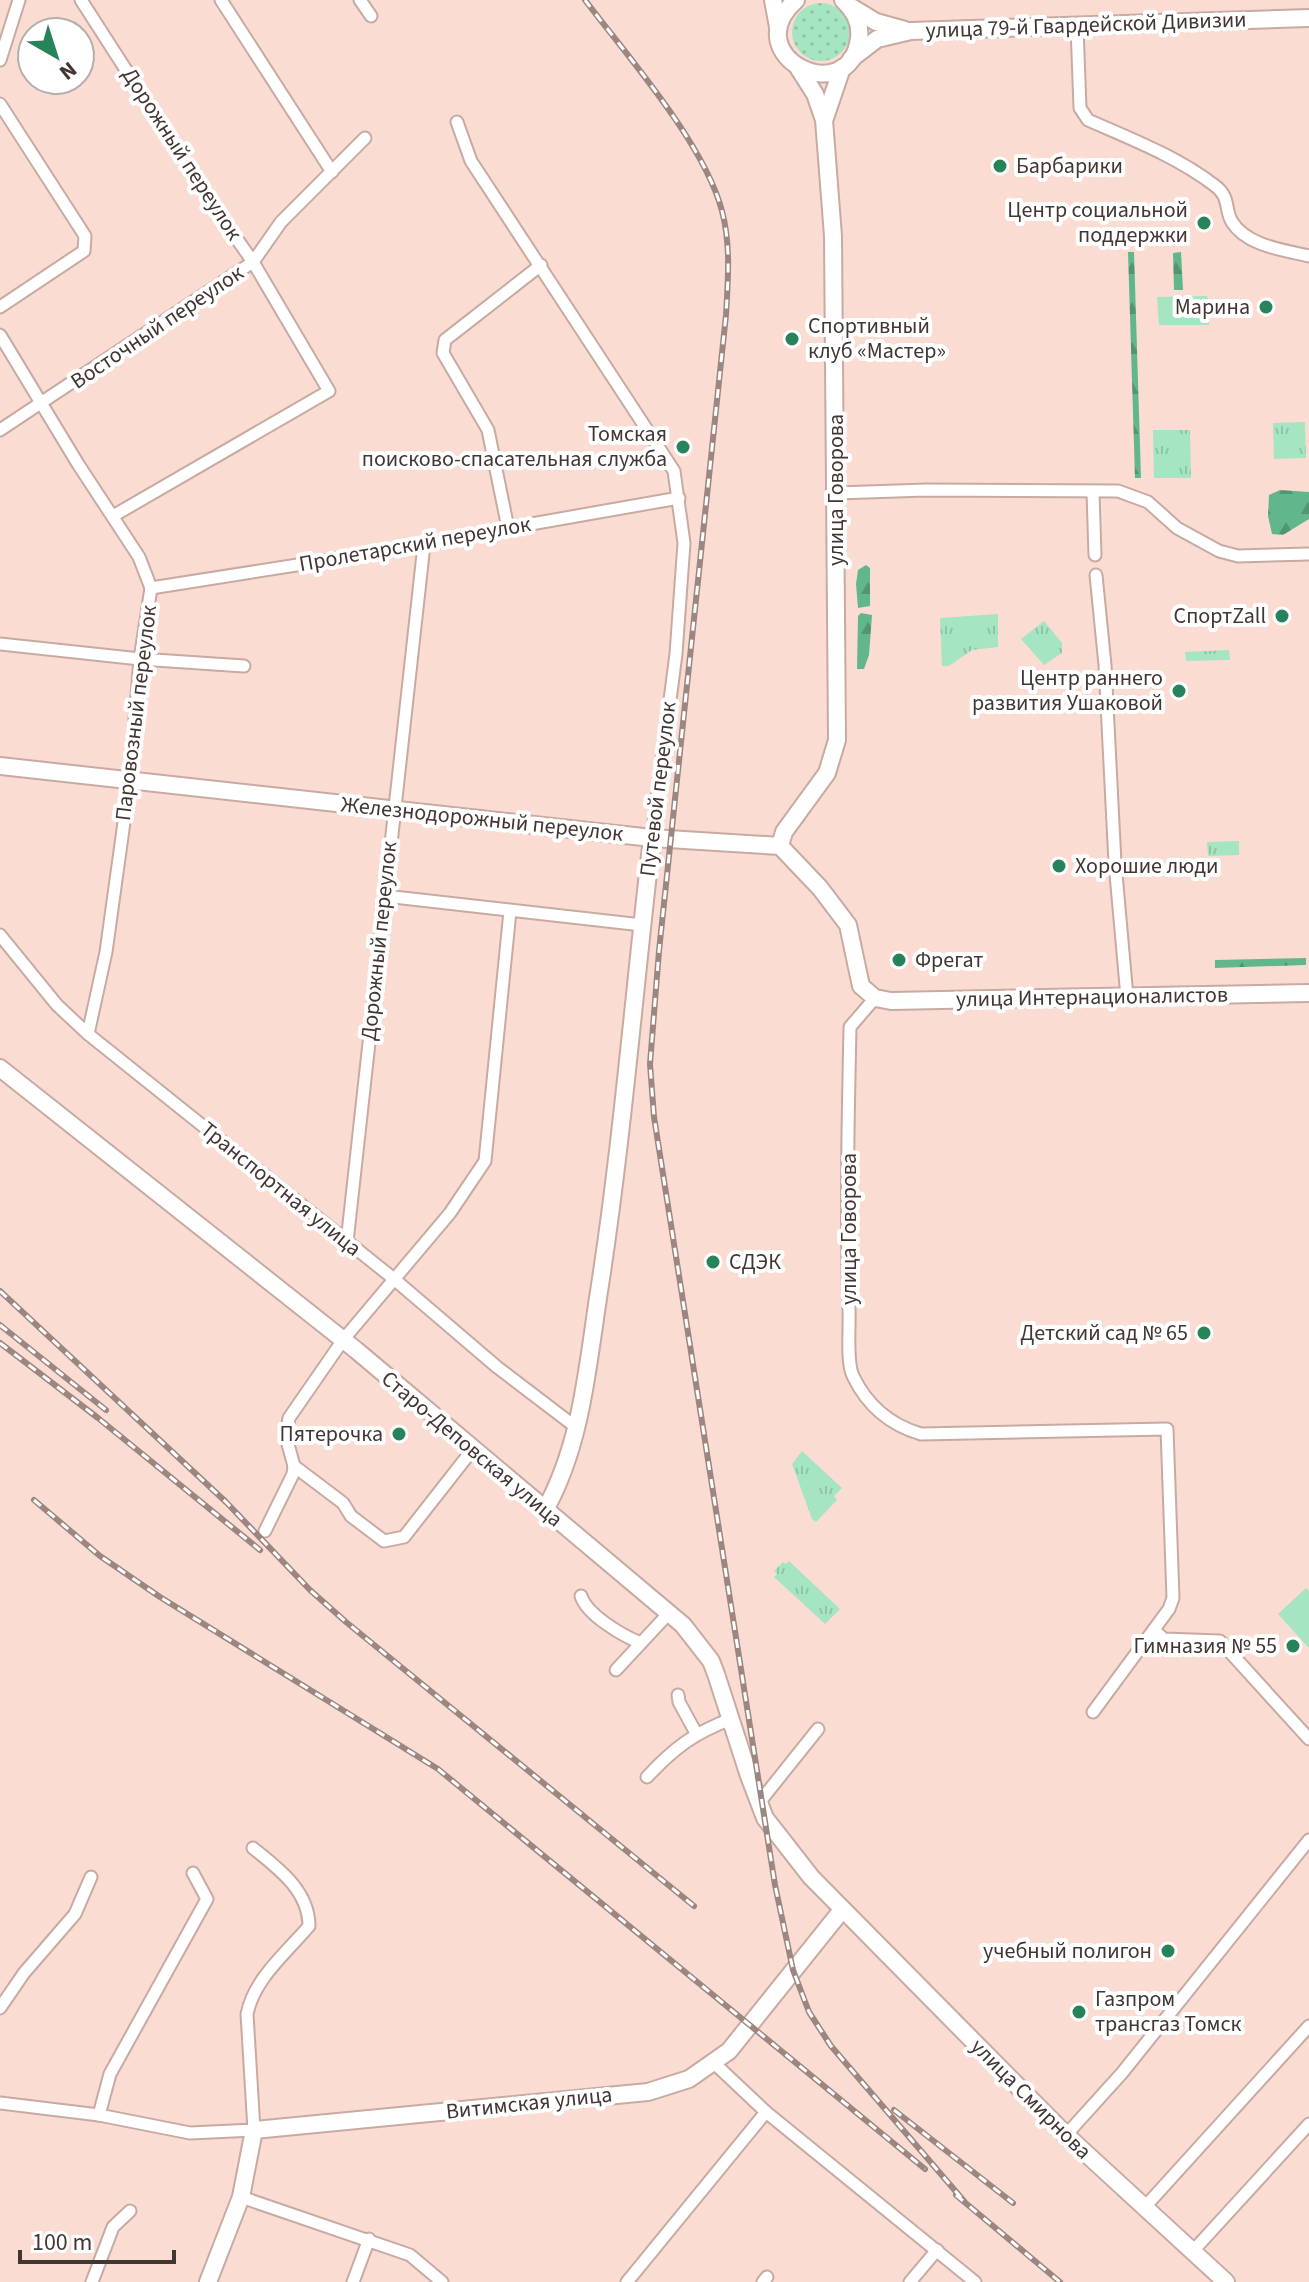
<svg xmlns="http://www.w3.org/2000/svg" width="1309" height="2282" font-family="'Source Sans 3',sans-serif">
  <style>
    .grass { fill: url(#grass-dots) }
    .forest { fill: url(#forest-firs) }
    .park { fill: url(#park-tufts) }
    .pitch { fill: #a5e5c1 }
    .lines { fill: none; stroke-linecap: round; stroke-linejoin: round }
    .street-casing { stroke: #c7aaa1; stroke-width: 15 }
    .secondary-casing { stroke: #c7aaa1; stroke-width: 20 }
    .street { stroke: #fff; stroke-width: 11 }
    .secondary { stroke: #fff; stroke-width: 16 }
    .rail-casing { stroke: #9b8680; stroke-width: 6 }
    .rail { stroke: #fff; stroke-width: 3; stroke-dasharray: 9; stroke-linecap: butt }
    .poi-dot { fill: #26835a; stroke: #fff; stroke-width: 3 }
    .labels { text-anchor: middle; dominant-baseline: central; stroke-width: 8; stroke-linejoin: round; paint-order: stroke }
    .street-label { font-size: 22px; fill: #413632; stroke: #fff }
    .poi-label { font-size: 22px; fill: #413632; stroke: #fff; text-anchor: end }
  </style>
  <defs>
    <pattern id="grass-dots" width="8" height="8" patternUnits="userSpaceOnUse" patternTransform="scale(2)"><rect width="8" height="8" fill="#a5e5c1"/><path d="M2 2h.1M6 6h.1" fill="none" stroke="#8fc5a6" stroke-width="1.8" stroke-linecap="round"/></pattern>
    <pattern id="forest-firs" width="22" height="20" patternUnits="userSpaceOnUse" patternTransform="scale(2)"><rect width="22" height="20" fill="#62b68b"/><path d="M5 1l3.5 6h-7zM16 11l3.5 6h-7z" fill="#529572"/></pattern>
    <pattern id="park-tufts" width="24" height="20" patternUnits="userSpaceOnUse" patternTransform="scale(2)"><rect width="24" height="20" fill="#a5e5c1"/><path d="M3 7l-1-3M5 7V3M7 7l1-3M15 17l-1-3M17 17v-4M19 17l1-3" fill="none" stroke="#8fc5a6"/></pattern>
  </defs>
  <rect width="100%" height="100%" fill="#fbdcd3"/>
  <!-- grass -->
  <circle class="grass" cx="821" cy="32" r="29"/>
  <!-- forest -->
  <g class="forest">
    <polygon points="1128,252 1134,252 1141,478 1135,478"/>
    <polygon points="1181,252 1183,290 1174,290 1173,253"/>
    <polygon points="1280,490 1309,492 1309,519 1283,535 1272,534 1268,516 1269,495"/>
    <polygon points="866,565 870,568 870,606 858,608 856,584 858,570"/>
    <polygon points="861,613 872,615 869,655 864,669 857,669 858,616"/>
    <polygon points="1306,958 1306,965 1215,968 1215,960"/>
  </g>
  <!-- park -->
  <g class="park">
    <polygon points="1305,422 1306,458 1274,459 1273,423"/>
    <polygon points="1153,430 1190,430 1191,478 1154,478"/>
    <polygon points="998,614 998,647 972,650 949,666 942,666 940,618"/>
    <polygon points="1044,621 1062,643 1062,653 1044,665 1021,639"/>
    <polygon points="1229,650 1230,660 1186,661 1185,652"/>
    <polygon points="1239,841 1239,855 1208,856 1207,842"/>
    <polygon points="802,1451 842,1488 834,1496 837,1500 816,1522 812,1519 792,1464"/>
    <polygon points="789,1561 840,1609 825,1624 774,1577 777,1574 774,1571 783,1562 786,1564"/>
  </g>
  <!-- pitch -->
  <g class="pitch">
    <polygon points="1207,296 1209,301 1209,325 1159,325 1157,297"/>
    <polygon points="1306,1588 1309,1591 1309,1648 1278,1614"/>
  </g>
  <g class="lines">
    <defs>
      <g id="street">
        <polyline points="81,0 211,202 253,262 329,391 113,516"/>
        <polyline points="221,0 332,172"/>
        <polyline points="360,0 371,16"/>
        <path d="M 1077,26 L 1080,108 L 1088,120 C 1131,139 1176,156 1214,185 C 1231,197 1224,209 1232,222 C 1247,246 1284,250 1309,256"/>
        <polyline points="0,60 19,0"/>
        <polyline points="0,104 85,236 84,251 0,307"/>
        <polyline points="457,122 471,161 674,471 684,543 676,654 652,838"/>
        <polyline points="0,335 78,464 139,557 151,588 140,659 130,779 106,952 88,1034"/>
        <polyline points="0,430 253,262 281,222 365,138"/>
        <polyline points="1093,492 1095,555"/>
        <polyline points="837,493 926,490 1118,491 1148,502 1177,528 1219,551 1238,556 1309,554"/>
        <polyline points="508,528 488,430 443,353 445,340 541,265"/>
        <polyline points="1096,575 1105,665 1115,863 1127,997"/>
        <polyline points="151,588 424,545 508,528 679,498"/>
        <polyline points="0,644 140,659 244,666"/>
        <polyline points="385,896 642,925"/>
        <polyline points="0,935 57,1005 88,1034 394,1279 497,1367 577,1428"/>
        <path d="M 875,998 L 850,1027 C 848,1121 846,1215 849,1309 C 850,1326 846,1362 853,1376 C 867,1405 890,1425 921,1434 L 1167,1429 L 1173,1598 L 1169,1609 L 1093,1712"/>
        <polyline points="347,1242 424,545"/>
        <polyline points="294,1466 343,1503 351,1516 384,1541 404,1537 473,1449"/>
        <polyline points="265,1531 293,1474 294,1466 286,1437 289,1418 343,1340 450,1213 485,1161 510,911"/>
        <path d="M 581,1596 C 587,1615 623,1636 641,1643"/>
        <polyline points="1154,1630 1164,1639 1220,1641 1309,1739"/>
        <polyline points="616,1670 669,1613"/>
        <polyline points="678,1695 679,1702 696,1733"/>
        <path d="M 647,1777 C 674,1748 694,1733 731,1719"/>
        <polyline points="760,1806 762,1799 818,1729"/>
        <polyline points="0,2008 24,1973 75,1914 91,1877"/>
        <polyline points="714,2063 766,2112 975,2282"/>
        <path d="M 0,2103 L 99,2115 L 190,2133 L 254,2130 L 247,2014 C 254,1979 286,1953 309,1926 C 309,1891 279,1869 253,1848"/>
        <polyline points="99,2115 110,2074 207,1899 193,1873"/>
        <polyline points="1066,2135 1122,2073 1309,1840"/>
        <polyline points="241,2197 410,2255 442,2282"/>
        <polyline points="1144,2208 1309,2026"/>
        <polyline points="1193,2251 1309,2124"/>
        <polyline points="92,2282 113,2227 130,2211"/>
        <polyline points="353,2282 369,2239"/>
        <polyline points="627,2282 766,2112"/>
        <polyline points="763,2282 767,2277"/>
        <polyline points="910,2282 937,2250"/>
      </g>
      <g id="secondary">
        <polyline points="773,0 778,27"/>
        <path d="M 796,0 C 734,56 850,112 859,38 C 861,23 854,10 843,0"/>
        <polyline points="853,8 876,22 905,30"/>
        <polyline points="851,59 877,39 911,31 1309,18"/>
        <polyline points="825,118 842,68"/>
        <polyline points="0,766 652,838 780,846 820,888 848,925 861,986 875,998 891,1001 1309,993"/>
        <polyline points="780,846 784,832 827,773 837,740 833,236 824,120 815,94 799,69"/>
        <polyline points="0,1068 356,1350 683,1625 711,1661 716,1674 749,1776 765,1818 811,1877 1066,2135 1226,2282"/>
        <path d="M 545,1510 C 581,1445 587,1371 598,1298 C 622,1146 634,991 652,838"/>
        <polyline points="208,2282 241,2197 254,2130 648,2092 689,2079 729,2051 842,1910"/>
      </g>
    </defs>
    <!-- street casing -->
    <use href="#street" class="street-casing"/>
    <!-- secondary casing -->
    <use href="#secondary" class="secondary-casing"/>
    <!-- street -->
    <use href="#street" class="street"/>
    <!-- secondary -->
    <use href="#secondary" class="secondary"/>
    <defs>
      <g id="rail">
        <path d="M 585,0 C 628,57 704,143 722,211 C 731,245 728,280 726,315 L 659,951 L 650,1064 L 654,1117 L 775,1885 L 793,1970 L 809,2012 L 831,2046 L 964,2201"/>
        <polyline points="0,1291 226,1502 310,1590 346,1622 694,1906"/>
        <polyline points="0,1325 106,1410"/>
        <polyline points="0,1343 98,1418 260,1550"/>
        <polyline points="34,1500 100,1556 160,1597 438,1769 925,2169"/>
        <polyline points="894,2110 1013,2203"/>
        <polyline points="956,2195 1060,2282"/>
      </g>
    </defs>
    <!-- rail casing -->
    <use href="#rail" class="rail-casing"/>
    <!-- rail -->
    <use href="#rail" class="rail"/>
  </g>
  <!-- markers -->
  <g class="poi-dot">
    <circle cx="1000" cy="166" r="8"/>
    <circle cx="1204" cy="223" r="8"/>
    <circle cx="1266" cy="307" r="8"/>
    <circle cx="792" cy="339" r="8"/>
    <circle cx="683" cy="447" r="8"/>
    <circle cx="1282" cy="616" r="8"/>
    <circle cx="1179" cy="691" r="8"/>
    <circle cx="1059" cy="866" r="8"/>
    <circle cx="899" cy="960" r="8"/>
    <circle cx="713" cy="1262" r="8"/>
    <circle cx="1204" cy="1333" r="8"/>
    <circle cx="399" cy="1434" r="8"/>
    <circle cx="1293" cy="1646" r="8"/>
    <circle cx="1168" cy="1951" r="8"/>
    <circle cx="1079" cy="2012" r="8"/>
  </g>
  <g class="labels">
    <!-- street labels -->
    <g class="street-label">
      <text transform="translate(1086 25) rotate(-2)">улица 79-й Гвардейской Дивизии</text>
      <text transform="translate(182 154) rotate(57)">Дорожный переулок</text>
      <text transform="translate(157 327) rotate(-34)">Восточный переулок</text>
      <text transform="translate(836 490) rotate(-90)">улица Говорова</text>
      <text transform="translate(415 544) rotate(-10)">Пролетарский переулок</text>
      <text transform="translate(136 713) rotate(-83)">Паровозный переулок</text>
      <text transform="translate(658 789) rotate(-83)">Путевой переулок</text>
      <text transform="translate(482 819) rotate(6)">Железнодорожный переулок</text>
      <text transform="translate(379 941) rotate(-84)">Дорожный переулок</text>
      <text transform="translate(1092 997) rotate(-1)">улица Интернационалистов</text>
      <text transform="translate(281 1189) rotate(39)">Транспортная улица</text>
      <text transform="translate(849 1229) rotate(-90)">улица Говорова</text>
      <text transform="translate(472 1449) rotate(40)">Старо-Деповская улица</text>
      <text transform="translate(1031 2099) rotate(45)">улица Смирнова</text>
      <text transform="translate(529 2103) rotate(-6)">Витимская улица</text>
    </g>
    <!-- poi labels -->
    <g class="poi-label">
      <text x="1016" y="166" text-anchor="start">Барбарики</text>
      <text x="1188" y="210">Центр социальной<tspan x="1188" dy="25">поддержки</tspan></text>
      <text x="1250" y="307">Марина</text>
      <text x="808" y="326" text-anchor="start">Спортивный<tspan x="808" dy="25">клуб «Мастер»</tspan></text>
      <text x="667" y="434">Томская<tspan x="667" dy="25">поисково-спасательная служба</tspan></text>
      <text x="1266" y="616">СпортZall</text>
      <text x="1163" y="678">Центр раннего<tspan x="1163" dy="25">развития Ушаковой</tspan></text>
      <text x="1075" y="866" text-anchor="start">Хорошие люди</text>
      <text x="915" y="960" text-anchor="start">Фрегат</text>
      <text x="729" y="1262" text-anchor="start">СДЭК</text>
      <text x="1188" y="1333">Детский сад № 65</text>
      <text x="383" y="1434">Пятерочка</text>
      <text x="1277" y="1646">Гимназия № 55</text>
      <text x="1152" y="1951">учебный полигон</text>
      <text x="1095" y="1999" text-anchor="start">Газпром<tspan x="1095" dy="25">трансгаз Томск</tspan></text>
    </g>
  </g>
  <!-- north arrow -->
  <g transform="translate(56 56) rotate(141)"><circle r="38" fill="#ffffff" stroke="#b3afad" stroke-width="2"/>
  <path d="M0-6L14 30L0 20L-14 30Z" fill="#26835a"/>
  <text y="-12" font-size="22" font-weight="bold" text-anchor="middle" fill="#413632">N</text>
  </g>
  <!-- scale -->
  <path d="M20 2250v12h154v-12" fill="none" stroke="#413632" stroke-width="4"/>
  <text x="32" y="2250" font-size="24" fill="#413632" stroke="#ffffff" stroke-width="6" paint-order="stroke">100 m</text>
</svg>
